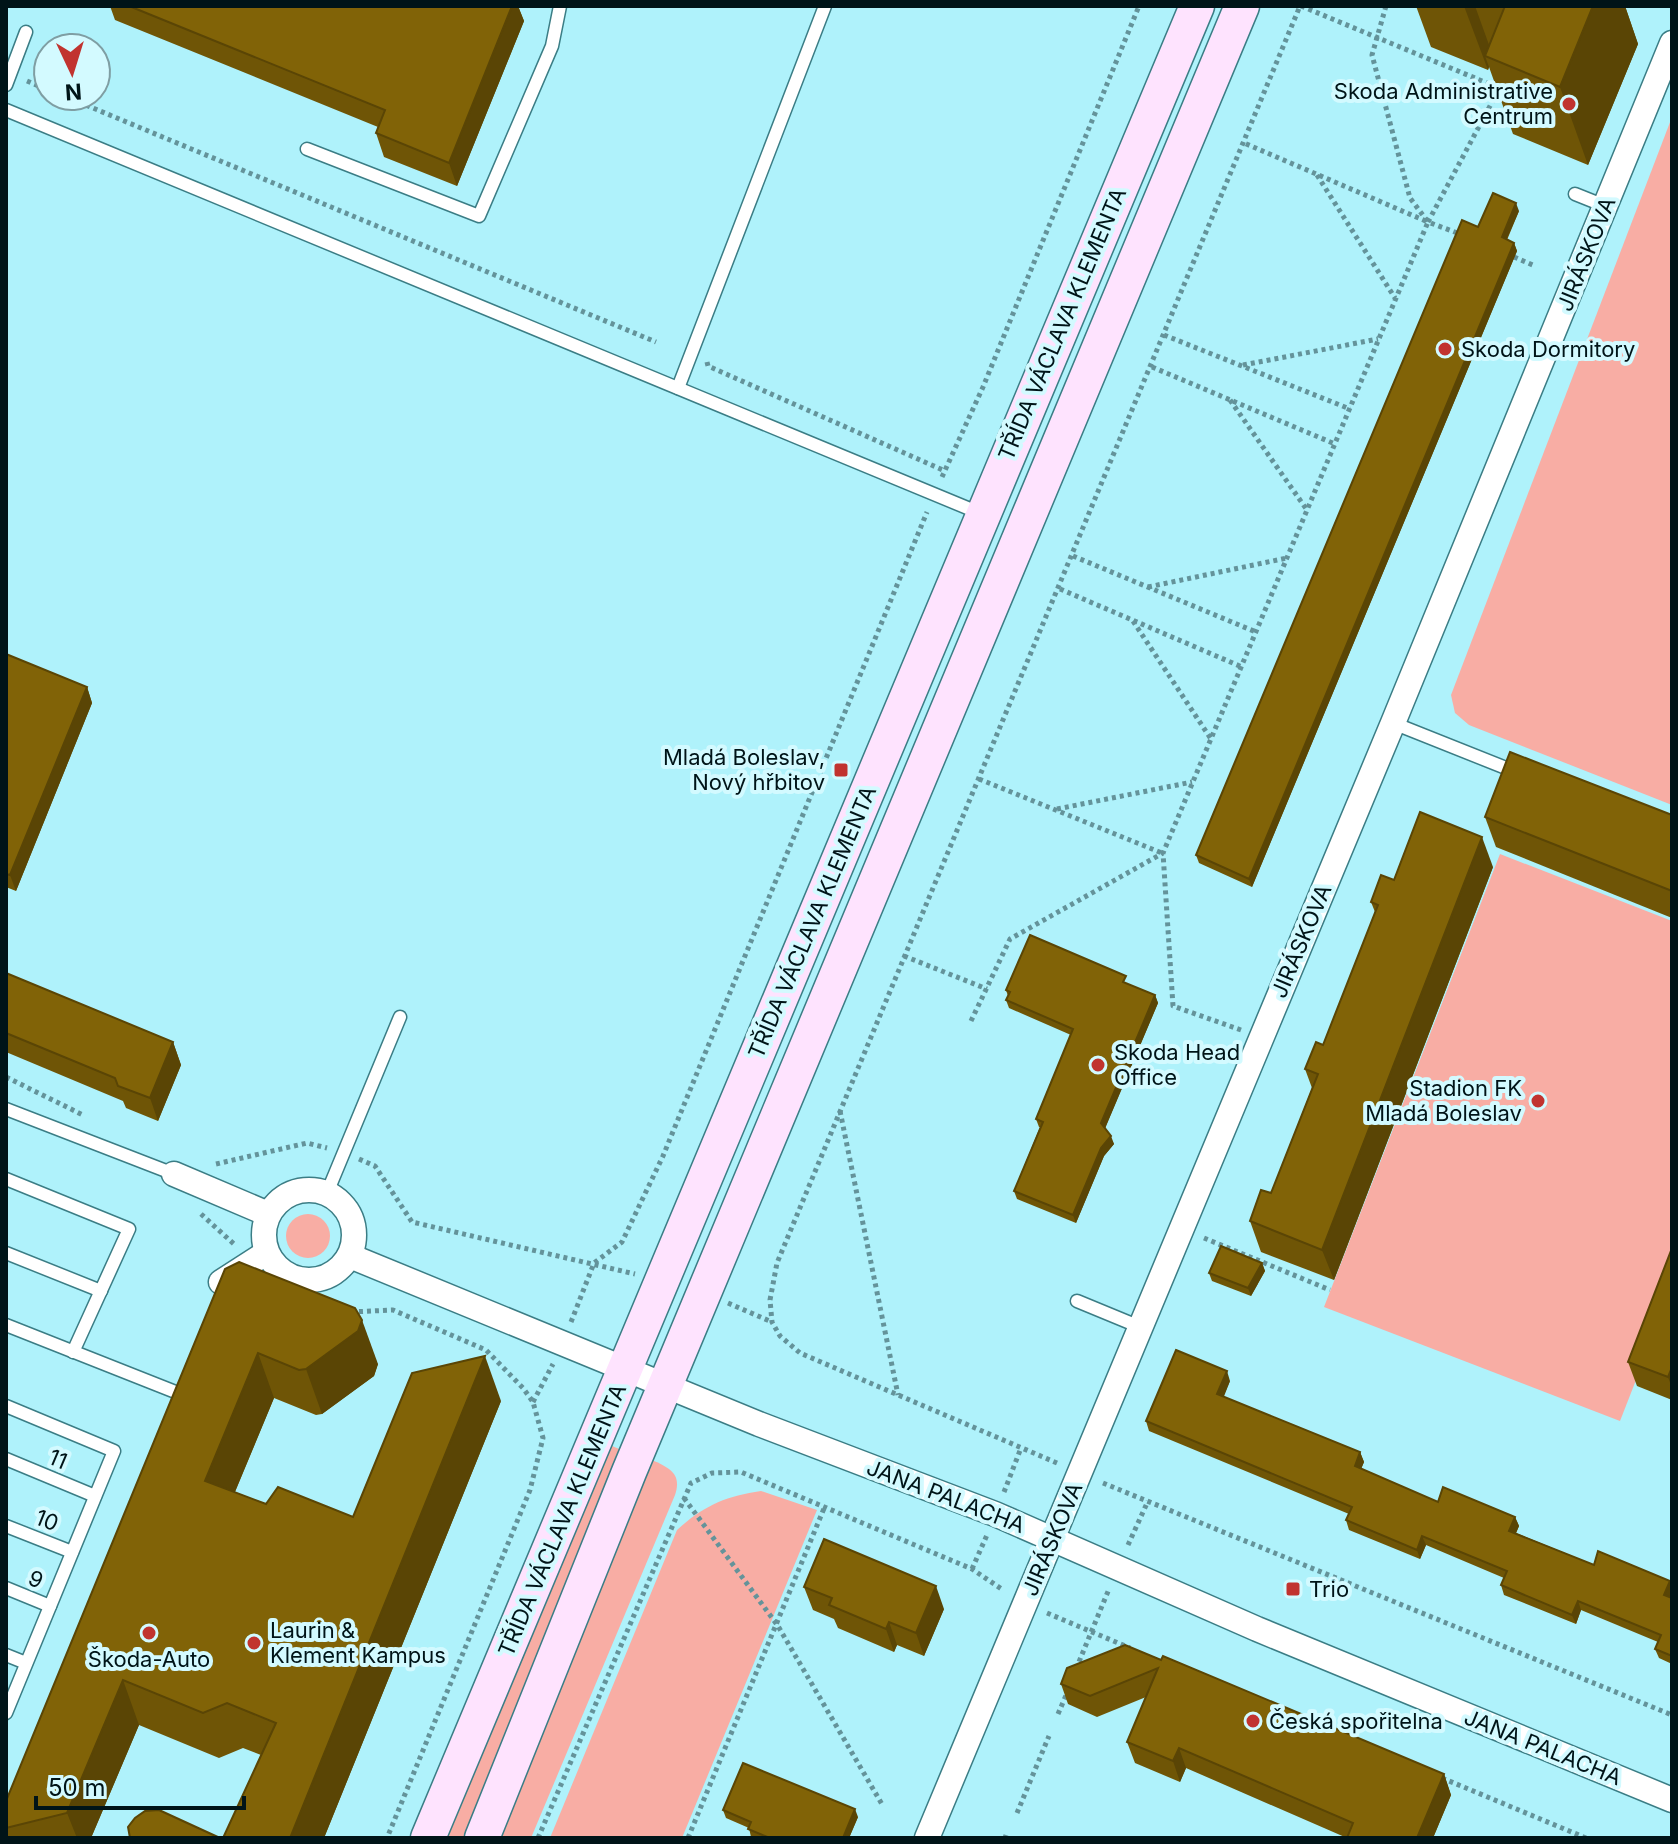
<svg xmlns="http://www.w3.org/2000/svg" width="1678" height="1844" font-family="Inter,sans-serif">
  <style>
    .green { fill: #f8ada4 }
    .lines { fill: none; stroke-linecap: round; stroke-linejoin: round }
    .lane-casing { stroke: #3b7d85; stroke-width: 15 }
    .street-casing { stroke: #3b7d85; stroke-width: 27 }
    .secondary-casing { stroke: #3b7d85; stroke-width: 37 }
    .path { stroke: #64939a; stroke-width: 5; stroke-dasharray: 4 4; stroke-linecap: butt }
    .lane { stroke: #fff; stroke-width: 12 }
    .street { stroke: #fff; stroke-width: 24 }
    .secondary { stroke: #fee3fe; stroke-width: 34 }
    .wall { fill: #6f5506 }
    .shaded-wall { fill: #5a4505 }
    .building { fill: #816307; stroke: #5a4505; stroke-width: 2 }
    .poi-dot { fill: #c1332f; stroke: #d3faff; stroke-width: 3 }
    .labels { text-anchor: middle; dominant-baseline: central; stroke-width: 8; stroke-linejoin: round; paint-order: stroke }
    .poi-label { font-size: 22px; fill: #001418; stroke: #d3faff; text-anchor: start }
    .street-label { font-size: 22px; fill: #001418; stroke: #d3faff }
  </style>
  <rect width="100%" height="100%" fill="#aff2fb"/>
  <!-- green -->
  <g class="green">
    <polygon points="1672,117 1672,805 1469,725 1455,713 1451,695"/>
    <polygon points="1500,854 1672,921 1672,1288 1620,1421 1324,1307"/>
    <circle cx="308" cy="1236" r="22"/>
    <polygon points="612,1446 624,1451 463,1838 447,1838"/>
    <path d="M 652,1460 C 670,1468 682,1474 675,1495 L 531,1838 L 496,1838 Z"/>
    <path d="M 761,1491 L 817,1510 L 682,1838 L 550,1838 L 677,1530 C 703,1506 726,1496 761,1491 Z"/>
  </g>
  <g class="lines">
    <defs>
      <g id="lane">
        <polyline points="6,85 26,32"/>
        <polyline points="6,110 982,514"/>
        <polyline points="307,149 479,216 552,46 560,6"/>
        <polyline points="1575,194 1605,206"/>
        <polyline points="678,388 825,6"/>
        <polyline points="1393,723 1516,772"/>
        <polyline points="6,1109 174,1174"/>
        <polyline points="6,1179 129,1229 73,1352"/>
        <polyline points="327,1193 400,1017"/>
        <polyline points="6,1253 101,1291"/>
        <polyline points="1077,1301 1140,1327"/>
        <polyline points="6,1325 178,1393"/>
        <polyline points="6,1406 114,1451 6,1713"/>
        <polyline points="6,1459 95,1496"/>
        <polyline points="6,1526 72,1552"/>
        <polyline points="6,1588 50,1606"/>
        <polyline points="6,1655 26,1663"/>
      </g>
      <g id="street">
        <polyline points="174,1174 268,1214"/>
        <circle cx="309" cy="1235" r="45"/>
        <polyline points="350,1256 759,1424 995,1514 1257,1629 1672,1800"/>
        <polyline points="221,1282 266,1253"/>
        <polyline points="927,1838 1393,723 1672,43"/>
      </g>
      <g id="secondary">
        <polyline points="428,1838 1197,6"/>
        <polyline points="482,1838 629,1472 1242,6"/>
      </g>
    </defs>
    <!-- lane casing -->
    <use href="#lane" class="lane-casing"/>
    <!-- street casing -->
    <use href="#street" class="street-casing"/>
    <!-- secondary casing -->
    <use href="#secondary" class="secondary-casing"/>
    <!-- path -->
    <g class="path">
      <polyline points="1301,6 1499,88"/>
      <polyline points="1386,6 1372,55 1410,198 1428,222 1460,234"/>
      <polyline points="27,81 48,90"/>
      <polyline points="64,96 656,342"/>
      <polyline points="1317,175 1395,298"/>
      <polyline points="1428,222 1499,89"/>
      <polyline points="1514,257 1535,266"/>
      <polyline points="1164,335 1350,409"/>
      <polyline points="707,362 708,366 945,471"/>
      <polyline points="1243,365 1378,339"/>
      <polyline points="1152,367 1335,444"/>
      <polyline points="1230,400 1307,510"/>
      <polyline points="942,477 983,387 1139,6"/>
      <polyline points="1073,556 1256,632"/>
      <polyline points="1148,587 1287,558"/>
      <polyline points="1060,589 1242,667"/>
      <polyline points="1133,621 1211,739"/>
      <polyline points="979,779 1162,853"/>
      <polyline points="1057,809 1192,782"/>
      <polyline points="904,956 987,989"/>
      <polyline points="971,1021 1010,939 1163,853"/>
      <polyline points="1241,1030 1173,1006 1163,853 1428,222 1244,143"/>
      <polyline points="6,1077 83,1115"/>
      <polyline points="840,1111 898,1395"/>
      <polyline points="359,1159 375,1166 412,1222 635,1274"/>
      <polyline points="216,1164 307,1143 327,1148"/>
      <polyline points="201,1214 235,1245"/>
      <polyline points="1204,1238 1330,1290"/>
      <polyline points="728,1303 772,1322"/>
      <polyline points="351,1312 393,1310 486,1350 523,1388 533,1402 543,1438 530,1490 387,1838"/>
      <polyline points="571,1322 594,1263 622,1242 663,1156 927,512"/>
      <polyline points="533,1402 553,1364"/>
      <polyline points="1057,1463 800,1353 780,1336 772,1322 770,1300 777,1263 1300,6"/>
      <polyline points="1103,1483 1672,1715"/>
      <polyline points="1004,1492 1021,1448"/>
      <polyline points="684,1498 778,1626 883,1806"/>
      <polyline points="1128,1545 1148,1501"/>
      <polyline points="972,1569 987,1535"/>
      <polyline points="1047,1613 1130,1648"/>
      <polyline points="1076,1669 1109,1589"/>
      <polyline points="1058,1714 1067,1693"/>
      <polyline points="1442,1778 1586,1838"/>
      <polyline points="1017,1813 1049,1736"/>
      <polyline points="538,1838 691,1483 712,1473 741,1472 972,1569 1003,1590"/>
      <polyline points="688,1838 825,1506"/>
      <polyline points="1005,1838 1006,1835"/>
    </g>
    <!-- lane -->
    <use href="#lane" class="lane"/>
    <!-- street -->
    <use href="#street" class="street"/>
    <!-- secondary -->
    <use href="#secondary" class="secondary"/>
  </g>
  <!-- wall -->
  <g class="wall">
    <polygon points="110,6 518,6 524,21 457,186 384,157 376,133 378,127 115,20"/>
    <polygon points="1416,6 1625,6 1638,44 1588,165 1513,134 1489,67 1488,70 1431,47"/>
    <polygon points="1519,211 1507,240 1514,243 1517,251 1252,887 1199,863 1196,855 1478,227"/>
    <polygon points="6,654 87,687 92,703 16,891 6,887"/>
    <polygon points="1672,815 1672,918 1496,847 1485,817"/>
    <polygon points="1493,867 1334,1280 1261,1252 1250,1221 1271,1193 1312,1088 1305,1069 1323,1045 1375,912 1371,902 1394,880"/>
    <polygon points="6,973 173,1042 181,1065 158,1121 126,1108 123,1101 6,1052"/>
    <polygon points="1128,984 1155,995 1158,1003 1105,1128 1114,1144 1104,1156 1076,1223 1017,1199 1014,1191 1040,1127 1039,1127 1036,1119 1071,1035 1009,1008 1006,1000 1008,996 1006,990"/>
    <polygon points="1672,1248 1672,1400 1637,1386 1628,1362"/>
    <polygon points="1262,1263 1265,1271 1251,1296 1212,1281 1209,1273"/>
    <polygon points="225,1269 378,1364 374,1376 322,1414 316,1415 274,1398 235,1492 266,1504 353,1517 501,1401 324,1838 223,1838 261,1755 243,1748 219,1758 139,1725 91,1838 6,1838 6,1801"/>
    <polygon points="1230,1381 1223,1397 1360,1452 1364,1462 1361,1469 1438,1502 1515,1517 1519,1526 1516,1533 1594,1565 1670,1581 1672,1588 1672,1593 1670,1598 1672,1598 1672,1664 1659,1658 1655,1649 1658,1642 1581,1610 1576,1624 1504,1595 1501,1585 1504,1578 1426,1545 1420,1559 1349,1530 1346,1520 1349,1514 1149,1431 1146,1421"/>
    <polygon points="804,1587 944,1609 924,1656 897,1645 894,1652 838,1628 834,1619 813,1610"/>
    <polygon points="1125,1645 1444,1774 1451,1795 1433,1838 1347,1838 1186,1768 1180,1782 1135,1763 1127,1742 1146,1697 1097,1717 1068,1704 1061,1684"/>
    <polygon points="723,1810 858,1817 849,1838 754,1838 751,1837 749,1828 726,1818"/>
  </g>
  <!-- shaded-wall -->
  <g class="shaded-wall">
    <polygon points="512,6 518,6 524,21 457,186 449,163"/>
    <polygon points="1464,6 1475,6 1493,56 1485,56 1489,67 1488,70"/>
    <polygon points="1593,6 1625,6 1638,44 1588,165 1560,87"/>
    <polygon points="1516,203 1519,211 1504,245 1502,237"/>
    <polygon points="1514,243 1517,251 1252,887 1249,879"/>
    <polygon points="87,687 92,703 16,891 10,875"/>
    <polygon points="1482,837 1493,867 1334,1280 1322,1250"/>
    <polygon points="1155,995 1158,1003 1104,1131 1101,1123"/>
    <polygon points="173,1042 181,1065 158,1121 150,1098"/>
    <polygon points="1111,1136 1114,1144 1104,1156 1076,1223 1073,1215 1101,1148"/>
    <polygon points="1262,1263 1265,1271 1251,1296 1248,1288"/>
    <polygon points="362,1320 378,1364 374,1376 322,1414 306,1369"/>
    <polygon points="258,1353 274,1398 221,1525 205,1481"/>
    <polygon points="485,1356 501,1401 324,1838 290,1838"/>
    <polygon points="1672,1367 1672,1388 1668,1377"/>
    <polygon points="1227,1371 1230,1381 1221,1404 1217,1394"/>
    <polygon points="1360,1452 1364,1462 1358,1476 1355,1466"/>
    <polygon points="1515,1517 1519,1526 1513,1540 1509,1531"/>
    <polygon points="1422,1536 1426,1545 1420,1559 1417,1550"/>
    <polygon points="1670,1581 1672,1588 1672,1593 1667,1604 1664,1595"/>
    <polygon points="936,1586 944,1609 924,1656 916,1633"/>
    <polygon points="1578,1601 1581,1610 1576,1624 1572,1615"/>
    <polygon points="889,1622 897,1645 894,1652 886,1629"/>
    <polygon points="123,1680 139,1725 91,1838 77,1838 67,1813"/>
    <polygon points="1179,1748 1186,1768 1180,1782 1173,1761"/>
    <polygon points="1444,1774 1451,1795 1433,1838 1417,1838"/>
    <polygon points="855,1809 858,1817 849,1838 843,1838"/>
  </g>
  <!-- building -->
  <g class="building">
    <polygon points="129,6 512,6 449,163 376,133 385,110"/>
    <polygon points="1505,6 1593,6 1560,87 1485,56"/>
    <polygon points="1493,193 1516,203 1502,237 1514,243 1249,879 1196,855 1462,220 1478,227"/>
    <polygon points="6,654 87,687 10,875 6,874"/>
    <polygon points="1510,752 1672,815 1672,891 1485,817"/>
    <polygon points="1420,812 1482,837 1322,1250 1250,1221 1261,1190 1271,1193 1318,1074 1305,1069 1316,1042 1323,1045 1378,905 1371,902 1381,875 1394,880"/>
    <polygon points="1030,935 1126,976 1123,982 1155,995 1101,1123 1111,1136 1101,1148 1073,1215 1014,1191 1043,1122 1036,1119 1073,1029 1006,1000 1010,992 1006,990"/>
    <polygon points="6,973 173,1042 150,1098 118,1086 115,1078 6,1033"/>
    <polygon points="1221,1246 1262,1263 1248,1288 1209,1273"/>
    <polygon points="1672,1248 1672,1367 1668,1377 1628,1362"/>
    <polygon points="239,1262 355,1308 362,1320 358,1331 306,1369 299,1370 258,1353 205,1481 266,1504 278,1487 353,1517 412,1373 485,1356 290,1838 223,1838 276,1723 227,1703 203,1713 123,1680 67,1813 6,1828 6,1801 225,1269"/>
    <polygon points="1176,1350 1227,1371 1217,1394 1360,1452 1355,1466 1438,1502 1443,1487 1515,1517 1509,1531 1594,1565 1598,1551 1670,1581 1664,1595 1672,1598 1672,1656 1655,1649 1661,1635 1578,1601 1572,1615 1501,1585 1507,1571 1422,1536 1417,1550 1346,1520 1352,1507 1146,1421"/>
    <polygon points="824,1539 936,1586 916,1633 889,1622 886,1629 829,1605 832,1598 804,1587"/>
    <polygon points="1125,1645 1161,1660 1163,1656 1444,1774 1417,1838 1347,1838 1353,1823 1179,1748 1173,1761 1127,1742 1158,1668 1090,1696 1061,1684 1067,1668"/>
    <polygon points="743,1763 855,1809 843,1838 770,1838 748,1829 751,1822 723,1810"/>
    <polygon points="159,1810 220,1838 130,1838 128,1827 135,1818 145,1811"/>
  </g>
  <!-- markers -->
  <g class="poi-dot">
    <circle cx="1569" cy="104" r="8"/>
    <circle cx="1445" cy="349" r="8"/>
    <rect x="833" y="762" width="16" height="16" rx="4"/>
    <circle cx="1098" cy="1065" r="8"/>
    <circle cx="1538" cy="1101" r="8"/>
    <rect x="1285" y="1581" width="16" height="16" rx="4"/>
    <circle cx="149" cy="1633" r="8"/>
    <circle cx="254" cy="1643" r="8"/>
    <circle cx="1253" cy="1721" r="8"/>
  </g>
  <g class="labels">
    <!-- poi labels -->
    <g class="poi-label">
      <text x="1553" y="91" text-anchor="end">Skoda Administrative<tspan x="1553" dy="25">Centrum</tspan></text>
      <text x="1461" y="349">Skoda Dormitory</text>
      <text x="825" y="757" text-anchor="end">Mladá Boleslav,<tspan x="825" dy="25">Nový hřbitov</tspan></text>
      <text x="1114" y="1052">Skoda Head<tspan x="1114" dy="25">Office</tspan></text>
      <text x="1522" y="1088" text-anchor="end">Stadion FK<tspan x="1522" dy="25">Mladá Boleslav</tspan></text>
      <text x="1309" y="1589">Trio</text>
      <text x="270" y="1630">Laurin &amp;<tspan x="270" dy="25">Klement Kampus</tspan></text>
      <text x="149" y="1659" text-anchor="middle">Škoda-Auto</text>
      <text x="1269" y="1721">Česká spořitelna</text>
    </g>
    <!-- street labels -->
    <g class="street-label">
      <text transform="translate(1586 254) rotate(-68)">JIRÁSKOVA</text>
      <text transform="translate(1062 324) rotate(-67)">TŘÍDA VÁCLAVA KLEMENTA</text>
      <text transform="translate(812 922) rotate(-67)">TŘÍDA VÁCLAVA KLEMENTA</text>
      <text transform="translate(1301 941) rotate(-67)">JIRÁSKOVA</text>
      <text transform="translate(58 1459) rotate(23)">11</text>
      <text transform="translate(946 1496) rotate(21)">JANA PALACHA</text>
      <text transform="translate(47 1520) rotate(22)">10</text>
      <text transform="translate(562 1520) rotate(-67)">TŘÍDA VÁCLAVA KLEMENTA</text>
      <text transform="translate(1052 1539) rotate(-67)">JIRÁSKOVA</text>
      <text transform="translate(36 1579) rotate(23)">9</text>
      <text transform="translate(1543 1747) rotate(22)">JANA PALACHA</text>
    </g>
  </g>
  <!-- border -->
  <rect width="1678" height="1844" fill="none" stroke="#001418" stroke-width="16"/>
  <!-- north arrow -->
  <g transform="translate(72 72) rotate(176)"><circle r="38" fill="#d3faff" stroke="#7f9ea3" stroke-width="2"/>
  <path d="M0-6L14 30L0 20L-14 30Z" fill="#c1332f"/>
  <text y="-12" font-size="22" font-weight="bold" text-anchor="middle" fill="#001418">N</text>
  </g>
  <!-- scale -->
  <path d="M36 1796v12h208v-12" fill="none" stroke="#001418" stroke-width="4"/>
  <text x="48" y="1796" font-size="24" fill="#001418" stroke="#d3faff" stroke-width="6" paint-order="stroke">50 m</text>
</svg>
